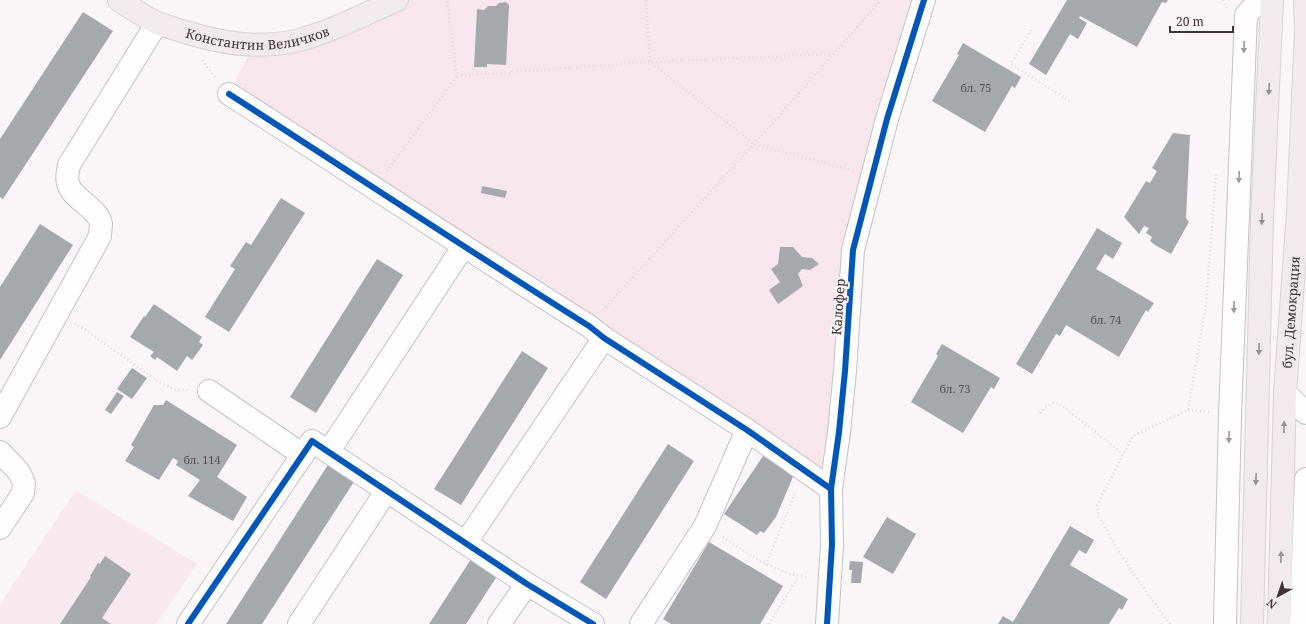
<svg xmlns="http://www.w3.org/2000/svg" width="1306" height="624" font-family="'Noto Serif',serif">
  <style>
    .built { fill: #f8e9ef }
    .green { fill: #f8e6ed }
    .building { fill: #a5a9ac }
    .lines { fill: none; stroke-linecap: round; stroke-linejoin: round }
    .minor-casing { stroke: #c8c0c4; stroke-width: 24 }
    .major-casing { stroke: #d7d2d4; stroke-width: 24 }
    .path { stroke: #dddbdc; stroke-width: 2.5; stroke-dasharray: 1 3; stroke-linecap: butt }
    .minor { stroke: #fefefe; stroke-width: 22 }
    .major { stroke: #f1ebee; stroke-width: 22 }
    .cycleway-casing { stroke: #fbf4f7; stroke-width: 8 }
    .cycleway { stroke: #0057b8; stroke-width: 6 }
    .oneway { fill: #9f989b }
    .oneway2 { fill: #988f93 }
    .labels { text-anchor: middle; dominant-baseline: central; stroke-width: 4; stroke-linejoin: round; paint-order: stroke }
    .number-label { font-size: 11px; fill: #595055 }
    .street-label { font-size: 13px; fill: #403338; stroke: #fbf4f7 }
  </style>
  <rect width="100%" height="100%" fill="#faf5f7"/>
  <!-- built -->
  <polygon class="built" points="76,490 197,564 156,624 0,624 0,604"/>
  <!-- green -->
  <polygon class="green" points="397,0 924,0 871,175 831,489 229,94 254,45"/>
  <!-- building -->
  <g class="building">
    <polygon points="1067,0 1168,0 1166,3 1162,2 1137,47 1080,16 1079,18 1087,23 1078,39 1070,34 1046,75 1029,64"/>
    <polygon points="506,2 509,5 506,65 487,64 487,67 474,67 477,9 484,10 488,6 496,6 499,3"/>
    <polygon points="83,12 113,31 3,199 0,197 0,139"/>
    <polygon points="963,43 1021,77 1015,88 1012,86 985,132 932,101 959,55 957,54"/>
    <polygon points="1173,133 1190,135 1186,218 1189,222 1171,254 1155,245 1150,241 1152,237 1146,233 1149,228 1144,226 1139,234 1124,217 1146,181 1150,183 1157,171 1152,168"/>
    <polygon points="482,186 507,191 505,198 481,193"/>
    <polygon points="281,198 305,213 229,332 205,317 235,269 230,266 246,242 251,245"/>
    <polygon points="40,224 73,245 0,360 0,287"/>
    <polygon points="1097,228 1122,243 1113,259 1105,254 1096,269 1154,303 1148,312 1146,310 1119,357 1066,325 1060,336 1056,334 1032,374 1016,364"/>
    <polygon points="780,247 793,247 802,257 812,258 819,264 810,270 802,269 798,274 803,286 778,304 769,290 780,282 771,269 778,264"/>
    <polygon points="377,259 403,275 316,413 290,397"/>
    <polygon points="154,304 202,337 199,342 203,345 192,360 187,356 177,371 157,357 155,360 150,356 154,352 130,337 144,316 145,317"/>
    <polygon points="942,344 1000,378 994,389 991,387 963,433 911,402 938,356 936,354"/>
    <polygon points="522,351 548,368 461,505 434,489"/>
    <polygon points="132,368 147,378 132,399 117,389"/>
    <polygon points="117,392 124,396 111,414 105,410"/>
    <polygon points="166,400 237,445 217,477 247,497 233,521 188,496 200,480 176,465 178,461 173,458 159,480 125,461 134,447 131,445 154,405 163,405"/>
    <polygon points="668,444 694,461 606,599 580,582"/>
    <polygon points="763,456 771,461 774,458 795,472 776,517 764,533 760,531 757,535 724,514"/>
    <polygon points="331,460 357,477 262,624 226,624"/>
    <polygon points="887,517 916,534 893,574 863,557"/>
    <polygon points="1070,526 1094,540 1086,554 1079,550 1070,565 1128,599 1122,610 1119,608 1109,624 998,624 1003,616 1013,622"/>
    <polygon points="709,542 783,586 760,624 671,624 663,619"/>
    <polygon points="475,553 501,570 466,624 429,624"/>
    <polygon points="105,556 131,574 102,618 111,624 60,624 91,577 90,576 98,563 100,564"/>
    <polygon points="850,561 863,562 861,583 851,583 852,570 849,570"/>
  </g>
  <g class="lines">
    <defs>
      <g id="minor">
        <path d="M 229,94 C 349,171 468,250 589,326 L 604,338 L 747,430 L 831,489"/>
        <polyline points="209,391 303,455"/>
        <polyline points="1285,393 1306,413"/>
        <path d="M 0,417 L 100,236 C 100,232 101,227 101,224 C 98,207 71,199 68,183 C 66,177 68,171 69,165 L 157,23"/>
        <polyline points="329,451 463,247"/>
        <polyline points="0,452 19,472 24,483 23,493 0,528"/>
        <polyline points="466,542 604,338"/>
        <polyline points="188,624 312,441 527,584 593,624"/>
        <polyline points="299,624 387,490"/>
        <polyline points="499,624 527,584"/>
        <polyline points="641,624 705,526 747,430"/>
        <polyline points="827,624 832,544 831,489 839,432 845,371 853,250 887,119 924,0"/>
        <polyline points="1225,624 1230,414 1246,15 1260,0"/>
        <polyline points="1301,624 1306,479"/>
      </g>
      <g id="major">
        <path id="s1" d="M 119,0 C 131,8 143,16 155,22 C 164,26 173,28 182,31 C 219,43 260,50 299,40 C 333,31 365,14 397,0"/>
        <polyline points="1252,624 1262,219 1272,0"/>
        <path id="s2" d="M 1279,624 L 1285,393 L 1298,212 L 1306,31 L 1305,0"/>
      </g>
    </defs>
    <!-- minor casing -->
    <use href="#minor" class="minor-casing"/>
    <!-- major casing -->
    <use href="#major" class="major-casing"/>
    <!-- path -->
    <g class="path">
      <polyline points="646,0 650,62 754,144 852,170"/>
      <polyline points="1223,0 1227,8"/>
      <polyline points="1031,30 1011,64 1071,102"/>
      <polyline points="203,60 206,66 216,78"/>
      <polyline points="457,76 650,62 832,54"/>
      <polyline points="387,171 457,76 447,0"/>
      <polyline points="603,310 754,144 881,0"/>
      <polyline points="75,323 159,382 176,390 188,390"/>
      <polyline points="1188,410 1209,412"/>
      <polyline points="1040,413 1046,407 1052,403 1060,404 1123,454"/>
      <path d="M 723,537 C 749,554 777,575 809,577"/>
      <polyline points="766,565 796,491"/>
      <polyline points="769,624 798,577"/>
      <polyline points="1170,624 1140,583 1118,550 1099,517 1097,505 1133,436 1188,410 1206,305 1216,174"/>
    </g>
    <!-- minor -->
    <use href="#minor" class="minor"/>
    <!-- major -->
    <use href="#major" class="major"/>
    <defs>
      <g id="cycleway">
        <path d="M 229,94 C 349,171 468,250 589,326 L 604,338 L 747,430 L 831,489"/>
        <polyline points="188,624 312,441 527,584 593,624"/>
        <polyline points="827,624 832,544 831,489 839,432 845,371 853,250 887,119 924,0"/>
      </g>
    </defs>
    <!-- cycleway casing -->
    <use href="#cycleway" class="cycleway-casing"/>
    <!-- cycleway -->
    <use href="#cycleway" class="cycleway"/>
  </g>
  <!-- one-way arrows -->
  <defs><path id="oneway-solid" d="M-6-.8H1V-3.2L6.5 0L1 3.2V.8H-6Z"/></defs>
  <g class="oneway">
    <use href="#oneway-solid" transform="translate(1244 47) rotate(92)"/>
    <use href="#oneway-solid" transform="translate(1239 177) rotate(92)"/>
    <use href="#oneway-solid" transform="translate(1234 307) rotate(92)"/>
    <use href="#oneway-solid" transform="translate(1229 437) rotate(91)"/>
  </g>
  <g class="oneway2">
    <use href="#oneway-solid" transform="translate(1269 89) rotate(93)"/>
    <use href="#oneway-solid" transform="translate(1262 219) rotate(92)"/>
    <use href="#oneway-solid" transform="translate(1259 349) rotate(91)"/>
    <use href="#oneway-solid" transform="translate(1284 427) rotate(-89)"/>
    <use href="#oneway-solid" transform="translate(1256 479) rotate(92)"/>
    <use href="#oneway-solid" transform="translate(1281 557) rotate(-89)"/>
  </g>
  <g class="labels">
    <!-- number labels -->
    <g class="number-label">
      <text x="976" y="87">бл. 75</text>
      <text x="1106" y="319">бл. 74</text>
      <text x="955" y="388">бл. 73</text>
      <text x="202" y="459">бл. 114</text>
    </g>
    <!-- street labels -->
    <g class="street-label">
      <text stroke="none"><textPath href="#s1" startOffset="148">Константин Величков</textPath></text>
      <text transform="translate(838 307) rotate(-86)">Калофер</text>
      <text stroke="none"><textPath href="#s2" startOffset="312">бул. Демокрация</textPath></text>
    </g>
  </g>
  <!-- north arrow -->
  <g transform="translate(1278 596) rotate(220)" stroke="#fbf4f7" stroke-width="3" paint-order="stroke">
  <path d="M0-3L7 15L0 10L-7 15Z" fill="#403338"/>
  <text y="-6" font-size="11" font-weight="bold" text-anchor="middle" fill="#403338">N</text>
  </g>
  <!-- scale -->
  <path d="M1170 26v6h63v-6" fill="none" stroke="#403338" stroke-width="2"/>
  <text x="1176" y="26" font-size="12" fill="#403338" stroke="#fbf4f7" stroke-width="3" paint-order="stroke">20 m</text>
</svg>
